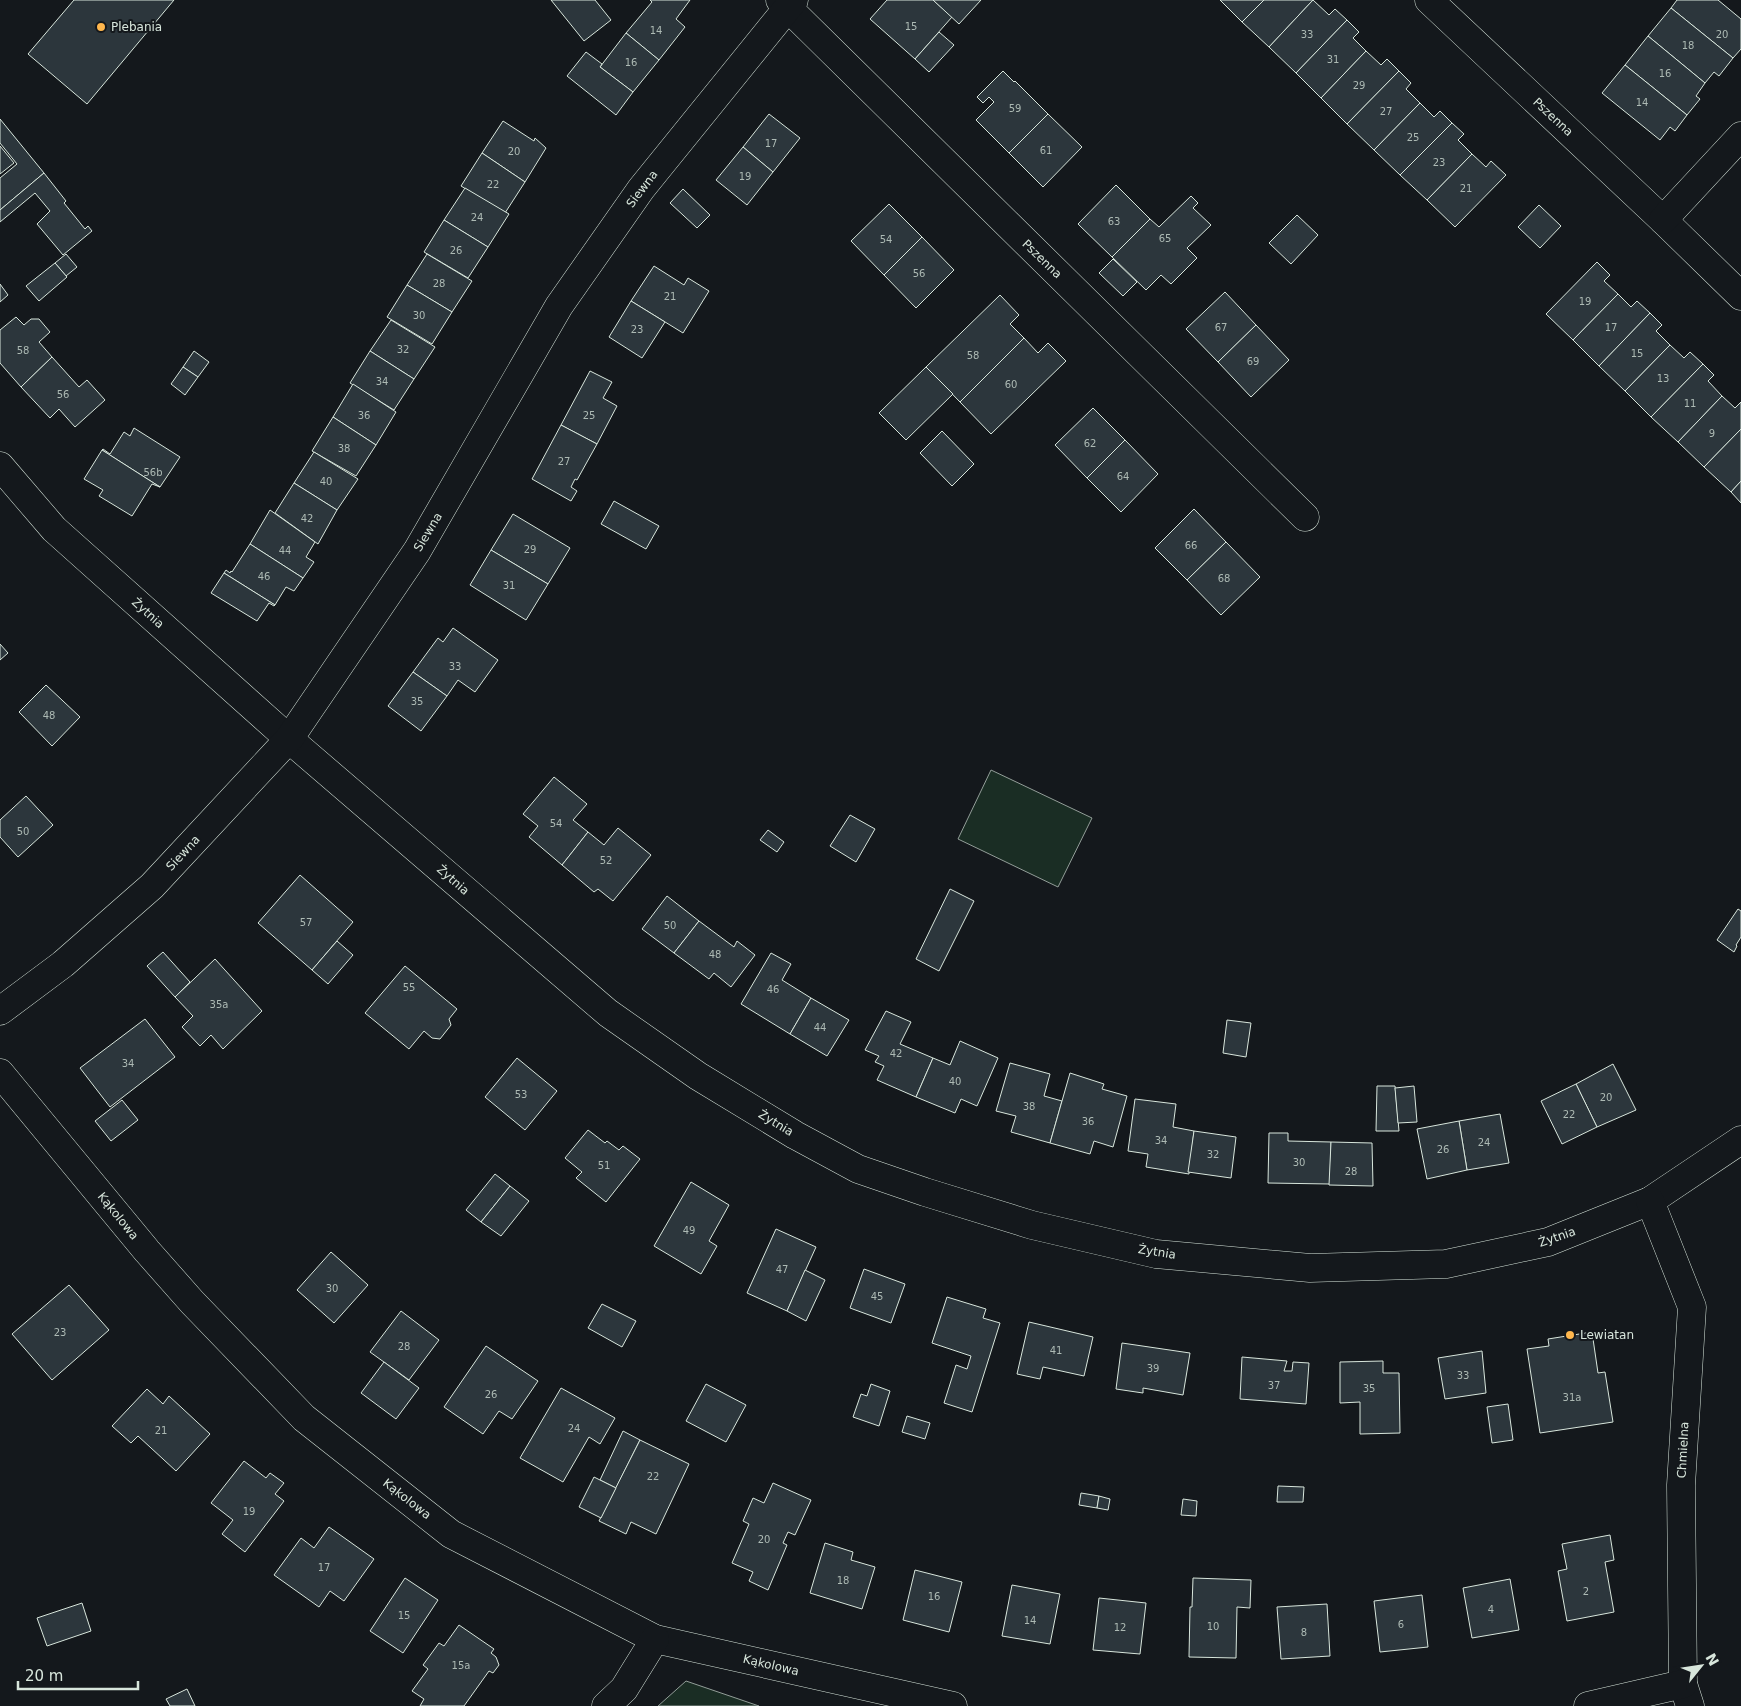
<svg xmlns="http://www.w3.org/2000/svg" width="1741" height="1706" font-family="'DejaVu Sans',sans-serif">
  <style>
    .green { fill: #1a2d24; stroke: #939e99 }
    .building { fill: #2c363c; stroke: #d8e6dc }
    .lines { fill: none; stroke-linecap: round; stroke-linejoin: round }
    .minor-casing { stroke: #d8e6dc; stroke-width: 29 }
    .minor { stroke: #14181c; stroke-width: 28 }
    .poi-dot { fill: #ffb74d; stroke: #14181c; stroke-width: 2 }
    .labels { text-anchor: middle; dominant-baseline: central; stroke-width: 4; stroke-linejoin: round; paint-order: stroke }
    .number-label { font-size: 10px; fill: #adbab4 }
    .poi-label { font-size: 12px; fill: #d8e6dc; stroke: #14181c; text-anchor: start }
    .street-label { font-size: 12px; fill: #d8e6dc; stroke: #14181c }
  </style>
  <rect width="100%" height="100%" fill="#14181c"/>
  <!-- green -->
  <g class="green">
    <polygon points="991,770 1092,818 1058,887 958,839"/>
    <polygon points="686,1681 759,1706 658,1706"/>
  </g>
  <!-- building -->
  <g class="building">
    <polygon points="74,0 174,0 87,104 28,54"/>
    <polygon points="551,0 595,0 611,20 584,41"/>
    <polygon points="650,0 690,0 676,19 685,27 659,60 626,33 652,2"/>
    <polygon points="887,0 933,0 952,17 915,59 870,19"/>
    <polygon points="933,0 981,0 959,24"/>
    <polygon points="1220,0 1264,0 1242,22"/>
    <polygon points="1264,0 1313,0 1269,47 1242,22"/>
    <polygon points="1313,0 1329,15 1335,9 1347,20 1296,73 1269,47"/>
    <polygon points="1677,0 1718,0 1741,19 1741,49 1733,58 1671,8"/>
    <polygon points="1671,8 1733,58 1719,76 1714,72 1705,83 1648,36"/>
    <polygon points="1347,20 1359,32 1353,38 1366,51 1321,98 1296,73"/>
    <polygon points="939,32 954,45 929,72 915,59"/>
    <polygon points="626,33 659,60 633,92 600,67"/>
    <polygon points="1648,36 1705,83 1696,96 1700,99 1687,115 1625,65"/>
    <polygon points="1366,51 1381,65 1387,59 1399,71 1347,124 1321,98"/>
    <polygon points="586,52 602,64 600,67 633,92 616,115 567,76"/>
    <polygon points="1625,65 1687,115 1675,131 1670,127 1660,140 1602,93"/>
    <polygon points="1003,71 1014,82 1015,81 1048,114 1009,153 976,120 994,102 989,97 983,103 977,97"/>
    <polygon points="1399,71 1411,83 1406,89 1420,103 1374,150 1347,124"/>
    <polygon points="1420,103 1434,117 1440,111 1452,123 1400,175 1374,150"/>
    <polygon points="769,114 800,138 773,172 743,147"/>
    <polygon points="1048,114 1082,147 1043,187 1009,153"/>
    <polygon points="0,119 44,173 0,210 0,178 17,164 0,143"/>
    <polygon points="503,121 534,141 535,138 546,148 525,182 482,153"/>
    <polygon points="1452,123 1464,134 1458,140 1472,154 1427,200 1400,175"/>
    <polygon points="0,146 14,163 0,174"/>
    <polygon points="743,147 773,172 747,205 716,180"/>
    <polygon points="482,153 525,182 505,213 461,186"/>
    <polygon points="1472,154 1486,167 1491,161 1506,175 1455,227 1427,200"/>
    <polygon points="44,173 66,201 64,203 85,229 88,226 92,231 63,255 37,224 50,211 35,193 0,222 0,210"/>
    <polygon points="1116,185 1150,219 1112,257 1078,224"/>
    <polygon points="465,188 509,214 488,247 444,220"/>
    <polygon points="683,189 710,215 697,228 670,203"/>
    <polygon points="1191,196 1198,203 1193,208 1211,225 1187,248 1197,258 1171,284 1161,275 1146,290 1112,257 1150,219 1159,227"/>
    <polygon points="889,204 922,237 884,275 851,241"/>
    <polygon points="1539,205 1561,226 1540,248 1518,227"/>
    <polygon points="1297,215 1318,235 1291,264 1269,243"/>
    <polygon points="444,220 488,247 468,278 424,252"/>
    <polygon points="922,237 954,270 916,308 884,275"/>
    <polygon points="66,254 77,267 66,276 55,263"/>
    <polygon points="427,254 472,281 452,312 407,285"/>
    <polygon points="1113,259 1137,282 1123,296 1099,273"/>
    <polygon points="1597,262 1610,275 1604,281 1618,294 1573,340 1546,314"/>
    <polygon points="55,263 67,277 39,301 26,286"/>
    <polygon points="654,266 684,285 688,278 709,291 683,333 631,301"/>
    <polygon points="0,284 8,295 0,302"/>
    <polygon points="407,285 452,312 432,344 387,317"/>
    <polygon points="1225,292 1256,325 1218,362 1186,329"/>
    <polygon points="1618,294 1631,307 1637,301 1650,313 1599,366 1573,340"/>
    <polygon points="1000,295 1019,315 1010,324 1024,338 960,402 926,367"/>
    <polygon points="631,301 665,322 642,358 609,337"/>
    <polygon points="1650,313 1662,325 1656,331 1670,345 1625,391 1599,366"/>
    <polygon points="16,317 24,325 31,319 39,319 50,332 39,342 52,357 21,387 0,363 0,330"/>
    <polygon points="391,320 435,347 414,379 370,351"/>
    <polygon points="1256,325 1289,360 1251,397 1218,362"/>
    <polygon points="1024,338 1038,353 1048,343 1066,361 991,434 960,402"/>
    <polygon points="1670,345 1684,358 1690,352 1703,364 1651,417 1625,391"/>
    <polygon points="194,351 209,362 198,377 183,367"/>
    <polygon points="370,351 414,379 394,410 350,383"/>
    <polygon points="52,357 79,387 87,380 105,400 75,427 59,409 50,418 21,387"/>
    <polygon points="1703,364 1714,375 1708,381 1722,396 1678,442 1651,417"/>
    <polygon points="183,367 198,377 185,395 171,384"/>
    <polygon points="926,367 953,394 906,440 879,413"/>
    <polygon points="590,371 612,382 603,398 617,406 597,444 561,425"/>
    <polygon points="353,384 396,412 376,445 333,417"/>
    <polygon points="1722,396 1735,408 1741,402 1741,429 1704,467 1678,442"/>
    <polygon points="1093,408 1125,440 1087,478 1055,445"/>
    <polygon points="333,417 376,445 356,476 312,451"/>
    <polygon points="561,425 597,444 577,480 575,479 571,487 577,491 571,501 532,479"/>
    <polygon points="134,428 180,457 160,487 102,450 103,449 110,454 124,432 130,436"/>
    <polygon points="1741,429 1741,481 1731,492 1704,467"/>
    <polygon points="942,431 974,464 952,486 920,453"/>
    <polygon points="1125,440 1158,474 1121,512 1087,478"/>
    <polygon points="102,450 160,487 152,484 132,516 99,496 103,490 84,479"/>
    <polygon points="314,452 358,479 337,510 294,483"/>
    <polygon points="1741,481 1741,503 1731,492"/>
    <polygon points="294,483 337,510 318,544 275,513"/>
    <polygon points="614,501 659,526 646,549 601,524"/>
    <polygon points="1194,509 1226,542 1187,580 1155,548"/>
    <polygon points="270,510 315,542 306,557 314,562 303,578 250,544"/>
    <polygon points="513,514 570,548 548,584 491,550"/>
    <polygon points="1226,542 1260,577 1221,615 1187,580"/>
    <polygon points="250,544 303,578 294,591 286,587 275,605 224,573 226,570 230,573 231,571 232,572"/>
    <polygon points="491,550 548,584 526,620 470,585"/>
    <polygon points="224,573 275,605 274,606 269,603 257,621 211,593"/>
    <polygon points="453,628 498,660 475,692 458,680 447,696 413,672 438,638 443,642"/>
    <polygon points="0,644 8,653 0,660"/>
    <polygon points="413,672 447,696 421,731 388,706"/>
    <polygon points="46,685 80,717 52,746 19,712"/>
    <polygon points="554,777 587,804 573,820 588,832 562,865 529,837 538,826 523,814"/>
    <polygon points="26,796 53,825 18,857 0,837 0,820"/>
    <polygon points="850,815 875,829 856,862 830,846"/>
    <polygon points="618,828 651,855 613,901 598,889 594,892 562,865 588,832 604,845"/>
    <polygon points="768,830 784,842 777,852 760,840"/>
    <polygon points="300,875 353,922 312,970 258,923"/>
    <polygon points="950,889 974,901 939,971 916,959"/>
    <polygon points="667,896 699,921 674,953 642,929"/>
    <polygon points="1738,909 1741,911 1741,937 1736,945 1737,946 1734,952 1717,940"/>
    <polygon points="699,921 734,947 737,941 755,955 731,987 714,973 709,979 674,953"/>
    <polygon points="337,941 353,955 328,984 312,970"/>
    <polygon points="163,952 190,982 175,997 147,966"/>
    <polygon points="771,953 791,964 782,980 811,998 790,1034 741,1004"/>
    <polygon points="215,959 262,1011 223,1049 211,1035 200,1046 182,1027 193,1016 175,997"/>
    <polygon points="405,966 457,1009 449,1019 451,1025 440,1039 432,1038 424,1031 409,1049 365,1013"/>
    <polygon points="811,998 849,1020 827,1056 790,1034"/>
    <polygon points="886,1011 911,1022 900,1044 933,1058 916,1097 877,1080 884,1066 875,1062 879,1056 865,1050"/>
    <polygon points="145,1019 175,1057 110,1107 80,1068"/>
    <polygon points="1227,1020 1251,1023 1246,1057 1223,1053"/>
    <polygon points="960,1041 998,1058 977,1106 961,1099 955,1113 916,1097 933,1058 950,1065"/>
    <polygon points="517,1058 557,1091 525,1130 485,1097"/>
    <polygon points="1010,1063 1050,1074 1044,1096 1062,1101 1050,1143 1011,1132 1016,1116 996,1111"/>
    <polygon points="1613,1064 1636,1110 1597,1127 1576,1084"/>
    <polygon points="1070,1073 1104,1084 1102,1089 1127,1096 1113,1147 1094,1141 1090,1154 1050,1143"/>
    <polygon points="1576,1084 1597,1127 1562,1144 1541,1101"/>
    <polygon points="1377,1086 1395,1086 1399,1131 1376,1131"/>
    <polygon points="1414,1086 1417,1122 1398,1123 1395,1088"/>
    <polygon points="1135,1099 1176,1104 1173,1127 1194,1131 1189,1174 1146,1167 1148,1154 1128,1151"/>
    <polygon points="122,1100 138,1120 111,1141 95,1121"/>
    <polygon points="1500,1114 1509,1163 1467,1170 1459,1121"/>
    <polygon points="1459,1121 1467,1170 1427,1179 1417,1129"/>
    <polygon points="588,1130 605,1143 607,1141 619,1150 623,1146 640,1159 606,1202 576,1178 582,1172 565,1158"/>
    <polygon points="1194,1131 1236,1137 1231,1178 1188,1172"/>
    <polygon points="1269,1133 1288,1133 1288,1141 1331,1142 1330,1184 1268,1183"/>
    <polygon points="1331,1142 1372,1143 1373,1186 1329,1185"/>
    <polygon points="495,1174 510,1186 481,1222 466,1210"/>
    <polygon points="691,1182 729,1205 709,1241 717,1246 701,1274 654,1246"/>
    <polygon points="510,1186 529,1201 501,1236 481,1222"/>
    <polygon points="776,1229 816,1247 787,1311 747,1293"/>
    <polygon points="331,1252 368,1285 334,1323 297,1290"/>
    <polygon points="864,1269 905,1284 891,1323 850,1308"/>
    <polygon points="805,1270 825,1280 806,1321 787,1311"/>
    <polygon points="69,1285 109,1330 52,1380 12,1334"/>
    <polygon points="947,1297 986,1309 983,1318 1000,1323 972,1412 944,1403 956,1365 967,1369 971,1356 932,1343"/>
    <polygon points="602,1304 636,1321 622,1347 588,1328"/>
    <polygon points="401,1311 439,1340 409,1380 370,1352"/>
    <polygon points="1029,1322 1093,1337 1084,1376 1043,1367 1040,1379 1017,1374"/>
    <polygon points="1592,1332 1598,1373 1605,1372 1613,1422 1540,1433 1527,1349 1549,1346 1548,1339"/>
    <polygon points="1122,1343 1190,1353 1183,1395 1143,1388 1143,1393 1116,1389"/>
    <polygon points="486,1346 538,1381 512,1419 499,1411 483,1434 444,1407"/>
    <polygon points="1482,1351 1486,1393 1445,1399 1438,1358"/>
    <polygon points="1242,1357 1287,1361 1284,1371 1292,1371 1293,1362 1309,1363 1306,1404 1240,1399"/>
    <polygon points="1383,1361 1383,1373 1399,1373 1400,1433 1360,1434 1360,1402 1340,1403 1340,1362"/>
    <polygon points="384,1362 419,1388 396,1419 361,1393"/>
    <polygon points="706,1384 746,1405 726,1442 686,1421"/>
    <polygon points="871,1384 890,1391 879,1426 853,1417 861,1394 867,1396"/>
    <polygon points="561,1388 615,1418 600,1444 589,1437 563,1482 520,1458"/>
    <polygon points="147,1389 163,1404 169,1396 210,1434 176,1471 138,1436 131,1443 112,1426"/>
    <polygon points="1508,1404 1513,1440 1492,1443 1487,1407"/>
    <polygon points="907,1416 930,1423 925,1439 902,1432"/>
    <polygon points="623,1431 640,1440 616,1488 600,1480"/>
    <polygon points="640,1440 689,1464 656,1534 631,1522 626,1534 599,1521"/>
    <polygon points="244,1461 266,1478 270,1473 284,1483 275,1494 284,1501 245,1552 222,1534 233,1520 211,1503"/>
    <polygon points="594,1477 616,1488 601,1518 579,1507"/>
    <polygon points="773,1483 811,1500 795,1535 788,1532 783,1543 787,1545 768,1590 749,1581 753,1572 732,1563 749,1524 743,1521 753,1498 764,1503"/>
    <polygon points="1278,1486 1304,1487 1303,1502 1277,1502"/>
    <polygon points="1081,1493 1099,1496 1097,1508 1079,1505"/>
    <polygon points="1099,1496 1110,1499 1108,1510 1097,1508"/>
    <polygon points="1183,1499 1197,1501 1196,1516 1181,1515"/>
    <polygon points="329,1527 374,1559 344,1601 330,1591 319,1607 274,1575 301,1538 314,1548"/>
    <polygon points="1610,1535 1614,1560 1605,1562 1614,1612 1567,1621 1558,1571 1567,1569 1562,1544"/>
    <polygon points="825,1543 853,1552 851,1560 875,1567 862,1609 810,1593"/>
    <polygon points="915,1570 962,1582 949,1632 903,1620"/>
    <polygon points="405,1578 438,1600 403,1653 370,1631"/>
    <polygon points="1193,1578 1251,1580 1250,1608 1237,1607 1236,1658 1189,1657 1190,1607 1192,1607"/>
    <polygon points="1510,1579 1519,1630 1472,1638 1463,1588"/>
    <polygon points="1012,1585 1060,1594 1050,1644 1002,1636"/>
    <polygon points="1422,1595 1428,1647 1380,1652 1374,1601"/>
    <polygon points="1099,1598 1146,1603 1140,1654 1093,1650"/>
    <polygon points="82,1603 91,1631 47,1646 37,1618"/>
    <polygon points="1327,1604 1330,1656 1281,1659 1277,1607"/>
    <polygon points="459,1625 494,1649 491,1653 496,1657 499,1665 493,1673 489,1671 464,1706 420,1706 424,1699 412,1691 428,1669 423,1665 439,1643 444,1646"/>
    <polygon points="187,1689 195,1706 170,1706 166,1699"/>
  </g>
  <g class="lines">
    <defs>
      <g id="minor">
        <polyline points="780,0 1305,517"/>
        <polyline points="1429,0 1663,220 1741,296"/>
        <polyline points="1663,220 1741,136"/>
        <polyline points="0,466 54,529 289,739 608,1013 698,1076 795,1135 858,1169 925,1192 1032,1225 1156,1254 1310,1268 1446,1264 1548,1242 1650,1201 1741,1140"/>
        <polyline points="0,1011 63,964 152,886 289,739 417,551 559,306 641,189 794,0"/>
        <polyline points="0,1073 147,1251 192,1302 304,1418 451,1534 655,1639 953,1706"/>
        <polyline points="1650,1201 1692,1307 1681,1485 1683,1684 1690,1706"/>
        <polyline points="606,1706 624,1689 655,1639"/>
        <polyline points="1588,1706 1683,1684"/>
      </g>
    </defs>
    <!-- minor casing -->
    <use href="#minor" class="minor-casing"/>
    <!-- minor -->
    <use href="#minor" class="minor"/>
  </g>
  <!-- markers -->
  <g class="poi-dot">
    <circle cx="101" cy="27" r="5"/>
    <circle cx="1570" cy="1335" r="5"/>
  </g>
  <g class="labels">
    <!-- number labels -->
    <g class="number-label">
      <text x="911" y="26">15</text>
      <text x="656" y="30">14</text>
      <text x="1307" y="34">33</text>
      <text x="1722" y="34">20</text>
      <text x="1688" y="45">18</text>
      <text x="1333" y="59">31</text>
      <text x="631" y="62">16</text>
      <text x="1665" y="73">16</text>
      <text x="1359" y="85">29</text>
      <text x="1642" y="102">14</text>
      <text x="1015" y="108">59</text>
      <text x="1386" y="111">27</text>
      <text x="1413" y="137">25</text>
      <text x="771" y="143">17</text>
      <text x="1046" y="150">61</text>
      <text x="514" y="151">20</text>
      <text x="1439" y="162">23</text>
      <text x="745" y="176">19</text>
      <text x="493" y="184">22</text>
      <text x="1466" y="188">21</text>
      <text x="477" y="217">24</text>
      <text x="1114" y="221">63</text>
      <text x="1165" y="238">65</text>
      <text x="886" y="239">54</text>
      <text x="456" y="250">26</text>
      <text x="919" y="273">56</text>
      <text x="439" y="283">28</text>
      <text x="670" y="296">21</text>
      <text x="1585" y="301">19</text>
      <text x="419" y="315">30</text>
      <text x="1221" y="327">67</text>
      <text x="1611" y="327">17</text>
      <text x="637" y="329">23</text>
      <text x="403" y="349">32</text>
      <text x="23" y="350">58</text>
      <text x="1637" y="353">15</text>
      <text x="973" y="355">58</text>
      <text x="1253" y="361">69</text>
      <text x="1663" y="378">13</text>
      <text x="382" y="381">34</text>
      <text x="1011" y="384">60</text>
      <text x="63" y="394">56</text>
      <text x="1690" y="403">11</text>
      <text x="364" y="415">36</text>
      <text x="589" y="415">25</text>
      <text x="1712" y="433">9</text>
      <text x="1090" y="443">62</text>
      <text x="344" y="448">38</text>
      <text x="564" y="461">27</text>
      <text x="153" y="472">56b</text>
      <text x="1123" y="476">64</text>
      <text x="326" y="481">40</text>
      <text x="307" y="518">42</text>
      <text x="1191" y="545">66</text>
      <text x="530" y="549">29</text>
      <text x="285" y="550">44</text>
      <text x="264" y="576">46</text>
      <text x="1224" y="578">68</text>
      <text x="509" y="585">31</text>
      <text x="455" y="666">33</text>
      <text x="417" y="701">35</text>
      <text x="49" y="715">48</text>
      <text x="556" y="823">54</text>
      <text x="23" y="831">50</text>
      <text x="606" y="860">52</text>
      <text x="306" y="922">57</text>
      <text x="670" y="925">50</text>
      <text x="715" y="954">48</text>
      <text x="409" y="987">55</text>
      <text x="773" y="989">46</text>
      <text x="219" y="1004">35a</text>
      <text x="820" y="1027">44</text>
      <text x="896" y="1053">42</text>
      <text x="128" y="1063">34</text>
      <text x="955" y="1081">40</text>
      <text x="521" y="1094">53</text>
      <text x="1606" y="1097">20</text>
      <text x="1029" y="1106">38</text>
      <text x="1569" y="1114">22</text>
      <text x="1088" y="1121">36</text>
      <text x="1161" y="1140">34</text>
      <text x="1484" y="1142">24</text>
      <text x="1443" y="1149">26</text>
      <text x="1213" y="1154">32</text>
      <text x="1299" y="1162">30</text>
      <text x="604" y="1165">51</text>
      <text x="1351" y="1171">28</text>
      <text x="689" y="1230">49</text>
      <text x="782" y="1269">47</text>
      <text x="332" y="1288">30</text>
      <text x="877" y="1296">45</text>
      <text x="60" y="1332">23</text>
      <text x="404" y="1346">28</text>
      <text x="1056" y="1350">41</text>
      <text x="1153" y="1368">39</text>
      <text x="1463" y="1375">33</text>
      <text x="1274" y="1385">37</text>
      <text x="1369" y="1388">35</text>
      <text x="491" y="1394">26</text>
      <text x="1572" y="1397">31a</text>
      <text x="574" y="1428">24</text>
      <text x="161" y="1430">21</text>
      <text x="653" y="1476">22</text>
      <text x="249" y="1511">19</text>
      <text x="764" y="1539">20</text>
      <text x="324" y="1567">17</text>
      <text x="843" y="1580">18</text>
      <text x="1586" y="1591">2</text>
      <text x="934" y="1596">16</text>
      <text x="1491" y="1609">4</text>
      <text x="404" y="1615">15</text>
      <text x="1030" y="1620">14</text>
      <text x="1401" y="1624">6</text>
      <text x="1213" y="1626">10</text>
      <text x="1120" y="1627">12</text>
      <text x="1304" y="1632">8</text>
      <text x="461" y="1665">15a</text>
    </g>
    <!-- poi labels -->
    <g class="poi-label">
      <text x="111" y="27">Plebania</text>
      <text x="1580" y="1335">Lewiatan</text>
    </g>
    <!-- street labels -->
    <g class="street-label">
      <text transform="translate(1553 117) rotate(43)">Pszenna</text>
      <text transform="translate(642 189) rotate(-53)">Siewna</text>
      <text transform="translate(1042 259) rotate(44)">Pszenna</text>
      <text transform="translate(428 532) rotate(-59)">Siewna</text>
      <text transform="translate(148 613) rotate(42)">Żytnia</text>
      <text transform="translate(183 853) rotate(-47)">Siewna</text>
      <text transform="translate(453 880) rotate(41)">Żytnia</text>
      <text transform="translate(776 1123) rotate(31)">Żytnia</text>
      <text transform="translate(118 1216) rotate(51)">Kąkolowa</text>
      <text transform="translate(1557 1237) rotate(-19)">Żytnia</text>
      <text transform="translate(1157 1252) rotate(9)">Żytnia</text>
      <text transform="translate(1683 1450) rotate(-87)">Chmielna</text>
      <text transform="translate(407 1499) rotate(38)">Kąkolowa</text>
      <text transform="translate(771 1665) rotate(13)">Kąkolowa</text>
    </g>
  </g>
  <!-- north arrow -->
  <g transform="translate(1701 1666) rotate(60)" stroke="#14181c" stroke-width="4" paint-order="stroke">
  <path d="M0-4L9 19L0 12L-9 19Z" fill="#d8e6dc"/>
  <text y="-8" font-size="14" font-weight="bold" text-anchor="middle" fill="#d8e6dc">N</text>
  </g>
  <!-- scale -->
  <path d="M18 1681v8h120v-8" fill="none" stroke="#d8e6dc" stroke-width="2.5"/>
  <text x="25" y="1681" font-size="15" fill="#d8e6dc" stroke="#14181c" stroke-width="4" paint-order="stroke">20 m</text>
</svg>
